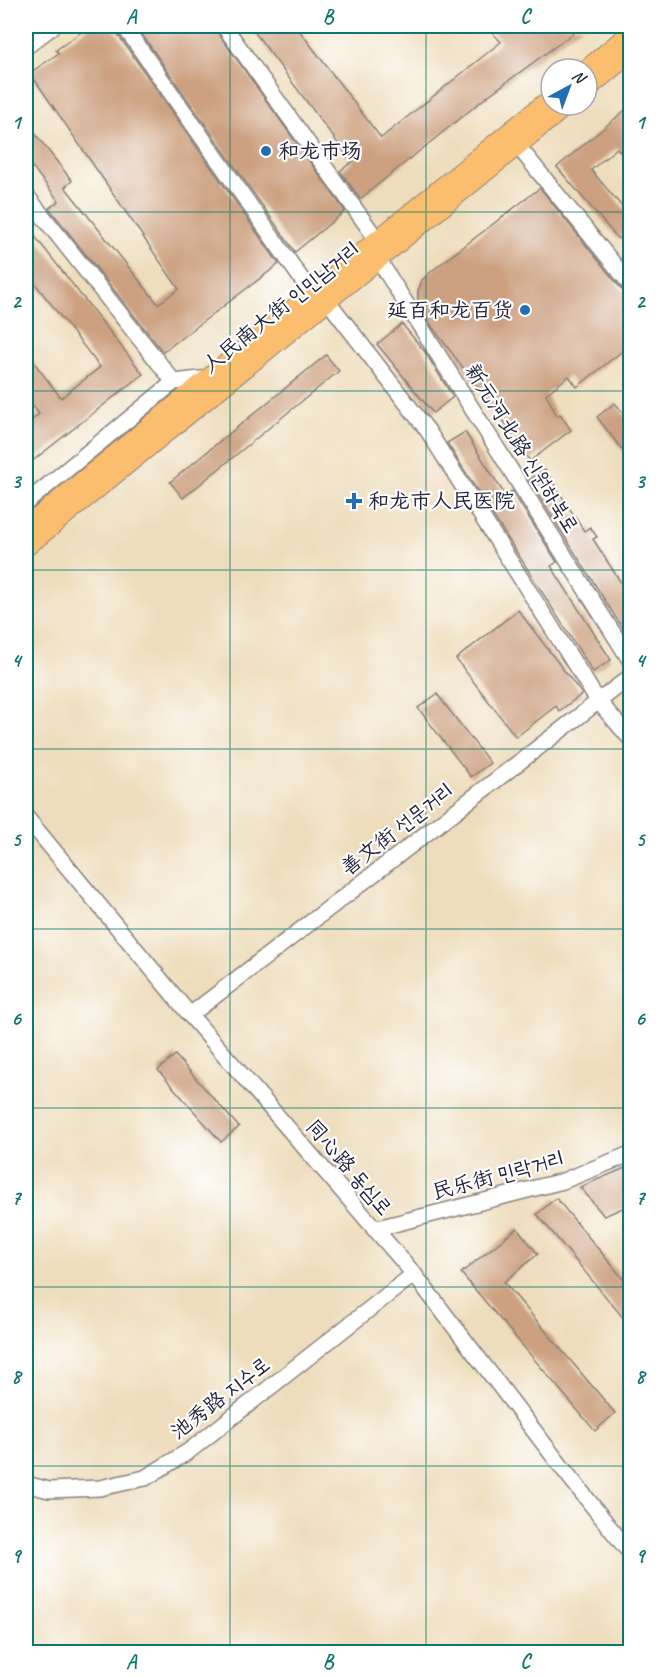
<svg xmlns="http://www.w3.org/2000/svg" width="656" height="1678" font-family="Caveat,'LXGW WenKai TC','Poor Story',sans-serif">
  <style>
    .building { fill: #cca080 }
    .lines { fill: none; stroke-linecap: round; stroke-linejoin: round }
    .minor-casing { stroke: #88807c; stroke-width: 18 }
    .major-casing { stroke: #88807c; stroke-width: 22 }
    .minor { stroke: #fff; stroke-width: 15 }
    .major { stroke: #fbbe6e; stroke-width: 20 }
    .grid { fill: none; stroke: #0f766e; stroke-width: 1.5; stroke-opacity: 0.55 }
    .poi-dot { fill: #1f6fb2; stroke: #fff; stroke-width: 2 }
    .labels { text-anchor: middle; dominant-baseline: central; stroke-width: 4.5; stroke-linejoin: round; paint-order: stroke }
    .poi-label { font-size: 21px; fill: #22223b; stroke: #fff; text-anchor: start }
    .street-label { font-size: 21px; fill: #22223b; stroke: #fff }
    .neatline { fill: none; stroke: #0f766e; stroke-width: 2 }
    .grid-label { font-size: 20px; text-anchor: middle; font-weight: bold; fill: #0f766e }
  </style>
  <rect width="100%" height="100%" fill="#fff"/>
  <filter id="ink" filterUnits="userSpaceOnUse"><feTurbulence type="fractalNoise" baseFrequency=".0167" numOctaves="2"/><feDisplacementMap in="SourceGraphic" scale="12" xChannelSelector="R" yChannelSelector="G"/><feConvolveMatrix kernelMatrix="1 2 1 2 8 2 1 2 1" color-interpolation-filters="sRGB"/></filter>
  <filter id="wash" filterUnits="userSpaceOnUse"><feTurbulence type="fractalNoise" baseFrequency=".008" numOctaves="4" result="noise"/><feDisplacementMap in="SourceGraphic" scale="24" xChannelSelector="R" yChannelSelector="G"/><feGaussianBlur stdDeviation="1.35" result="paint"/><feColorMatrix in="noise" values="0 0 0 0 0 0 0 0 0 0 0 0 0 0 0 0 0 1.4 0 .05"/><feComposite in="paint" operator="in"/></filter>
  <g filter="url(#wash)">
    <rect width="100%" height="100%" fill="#eeddbc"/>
    <g id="blocks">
      <!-- building -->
      <g class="building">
        <polygon points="90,26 114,26 116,32 279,264 163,352 49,208 59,201 26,159 26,122 72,181 65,187 158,304 179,289 30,73 59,53 56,50"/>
        <polygon points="136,26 213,26 345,211 295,252"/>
        <polygon points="250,26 296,26 381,138 501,42 486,26 583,26 489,95 360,199 340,171 352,162"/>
        <polygon points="630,106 630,164 617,148 591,170 630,216 630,228 618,239 557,167"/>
        <polygon points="540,188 622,290 630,295 630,345 577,387 569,376 546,394 557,416 560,414 571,430 530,461 518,445 520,443 433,328 418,304 418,291 422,280 433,270"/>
        <polygon points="26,225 143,374 26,466 26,425 39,414 26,397 26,352 61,398 100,367 26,272"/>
        <polygon points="402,324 425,352 453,397 433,413 377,344"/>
        <polygon points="326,355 339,371 183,498 170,482"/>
        <polygon points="615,403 630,422 630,460 597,417"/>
        <polygon points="465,432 505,495 512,491 557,562 551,566 611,660 593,672 447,443"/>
        <polygon points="545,470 584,531 590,527 597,537 593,539 630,597 630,640 529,480"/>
        <polygon points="518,610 582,694 559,711 556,706 516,737 456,659"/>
        <polygon points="437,694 490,763 471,777 418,708"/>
        <polygon points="175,1055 239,1127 221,1142 158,1070"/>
        <polygon points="630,1166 630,1205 604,1216 580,1187"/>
        <polygon points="556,1198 630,1287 630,1326 537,1214"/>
        <polygon points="517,1228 538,1254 504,1282 615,1413 595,1431 461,1273"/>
      </g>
    </g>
  </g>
  <g filter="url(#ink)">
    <use href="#blocks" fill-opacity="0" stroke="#88807c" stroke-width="1.5"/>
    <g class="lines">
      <defs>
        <g id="minor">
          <polyline points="124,26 312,294"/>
          <polyline points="224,26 378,241"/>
          <polyline points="26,47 53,26"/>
          <polyline points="517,145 630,284"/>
          <polyline points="26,195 174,382"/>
          <polyline points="378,259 630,660"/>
          <polyline points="327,300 428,431 598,701 630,738"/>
          <polyline points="26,503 174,382 209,378"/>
          <polyline points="26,817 190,1015 414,1274 564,1470 630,1553"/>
          <polyline points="190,1015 630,677"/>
          <polyline points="374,1229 563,1181 630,1154"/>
          <polyline points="26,1484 49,1490 100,1488 145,1478 189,1451 414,1274"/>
        </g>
        <g id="major">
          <polyline points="587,70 630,34"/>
          <polyline points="587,88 630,52"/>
          <polyline points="26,528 551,99"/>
          <polyline points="26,546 566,105"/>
        </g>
      </defs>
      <!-- minor casing -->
      <use href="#minor" class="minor-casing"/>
      <!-- major casing -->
      <use href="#major" class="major-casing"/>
      <!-- minor -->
      <use href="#minor" class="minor"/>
      <!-- major -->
      <use href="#major" class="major"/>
    </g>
  </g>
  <!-- grid -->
  <path class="grid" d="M 230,26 L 230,1652M 426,26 L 426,1652M 26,212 L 630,212M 26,391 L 630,391M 26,570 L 630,570M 26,749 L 630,749M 26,929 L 630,929M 26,1108 L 630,1108M 26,1287 L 630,1287M 26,1466 L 630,1466"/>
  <!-- markers -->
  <g class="poi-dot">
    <circle cx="266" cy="151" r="6"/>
    <circle cx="525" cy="310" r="6"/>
    <path d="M351 492h6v6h6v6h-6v6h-6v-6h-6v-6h6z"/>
  </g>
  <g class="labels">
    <!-- poi labels -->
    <g class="poi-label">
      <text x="278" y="151">和龙市场</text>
      <text x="513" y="310" text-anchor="end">延百和龙百货</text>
      <text x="368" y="501">和龙市人民医院</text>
    </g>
    <!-- street labels -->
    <g class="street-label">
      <text transform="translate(281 307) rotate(-39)">人民南大街 인민남거리</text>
      <text transform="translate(522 448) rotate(58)">新元河北路 신원하북로</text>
      <text transform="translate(397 829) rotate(-38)">善文街 선문거리</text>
      <text transform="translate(349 1167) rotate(49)">同心路 동심로</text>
      <text transform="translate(498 1175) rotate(-15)">民乐街 민락거리</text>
      <text transform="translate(220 1398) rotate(-38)">池秀路 지수로</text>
    </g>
  </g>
  <!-- margin -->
  <rect width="656" height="1678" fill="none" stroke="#fff" stroke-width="66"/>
  <!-- north arrow -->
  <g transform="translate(569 87) rotate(41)"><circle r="28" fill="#ffffff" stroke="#a7a7b1" stroke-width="1.5"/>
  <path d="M0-4.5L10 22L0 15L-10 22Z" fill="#1f6fb2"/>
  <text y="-9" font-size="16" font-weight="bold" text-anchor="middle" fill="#22223b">N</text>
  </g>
  <rect x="33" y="33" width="590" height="1612" class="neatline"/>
  <g class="grid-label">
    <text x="131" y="23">A</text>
    <text x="328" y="23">B</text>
    <text x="525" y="23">C</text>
    <text x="16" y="129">1</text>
    <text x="640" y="129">1</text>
    <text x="16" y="308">2</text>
    <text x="640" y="308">2</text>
    <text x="16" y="488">3</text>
    <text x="640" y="488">3</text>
    <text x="16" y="667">4</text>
    <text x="640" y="667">4</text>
    <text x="16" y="846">5</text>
    <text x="640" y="846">5</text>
    <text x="16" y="1025">6</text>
    <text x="640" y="1025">6</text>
    <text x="16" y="1204">7</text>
    <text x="640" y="1204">7</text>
    <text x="16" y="1383">8</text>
    <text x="640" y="1383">8</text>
    <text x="16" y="1562">9</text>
    <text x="640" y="1562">9</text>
    <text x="131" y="1668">A</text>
    <text x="328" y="1668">B</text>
    <text x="525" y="1668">C</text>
  </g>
</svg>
